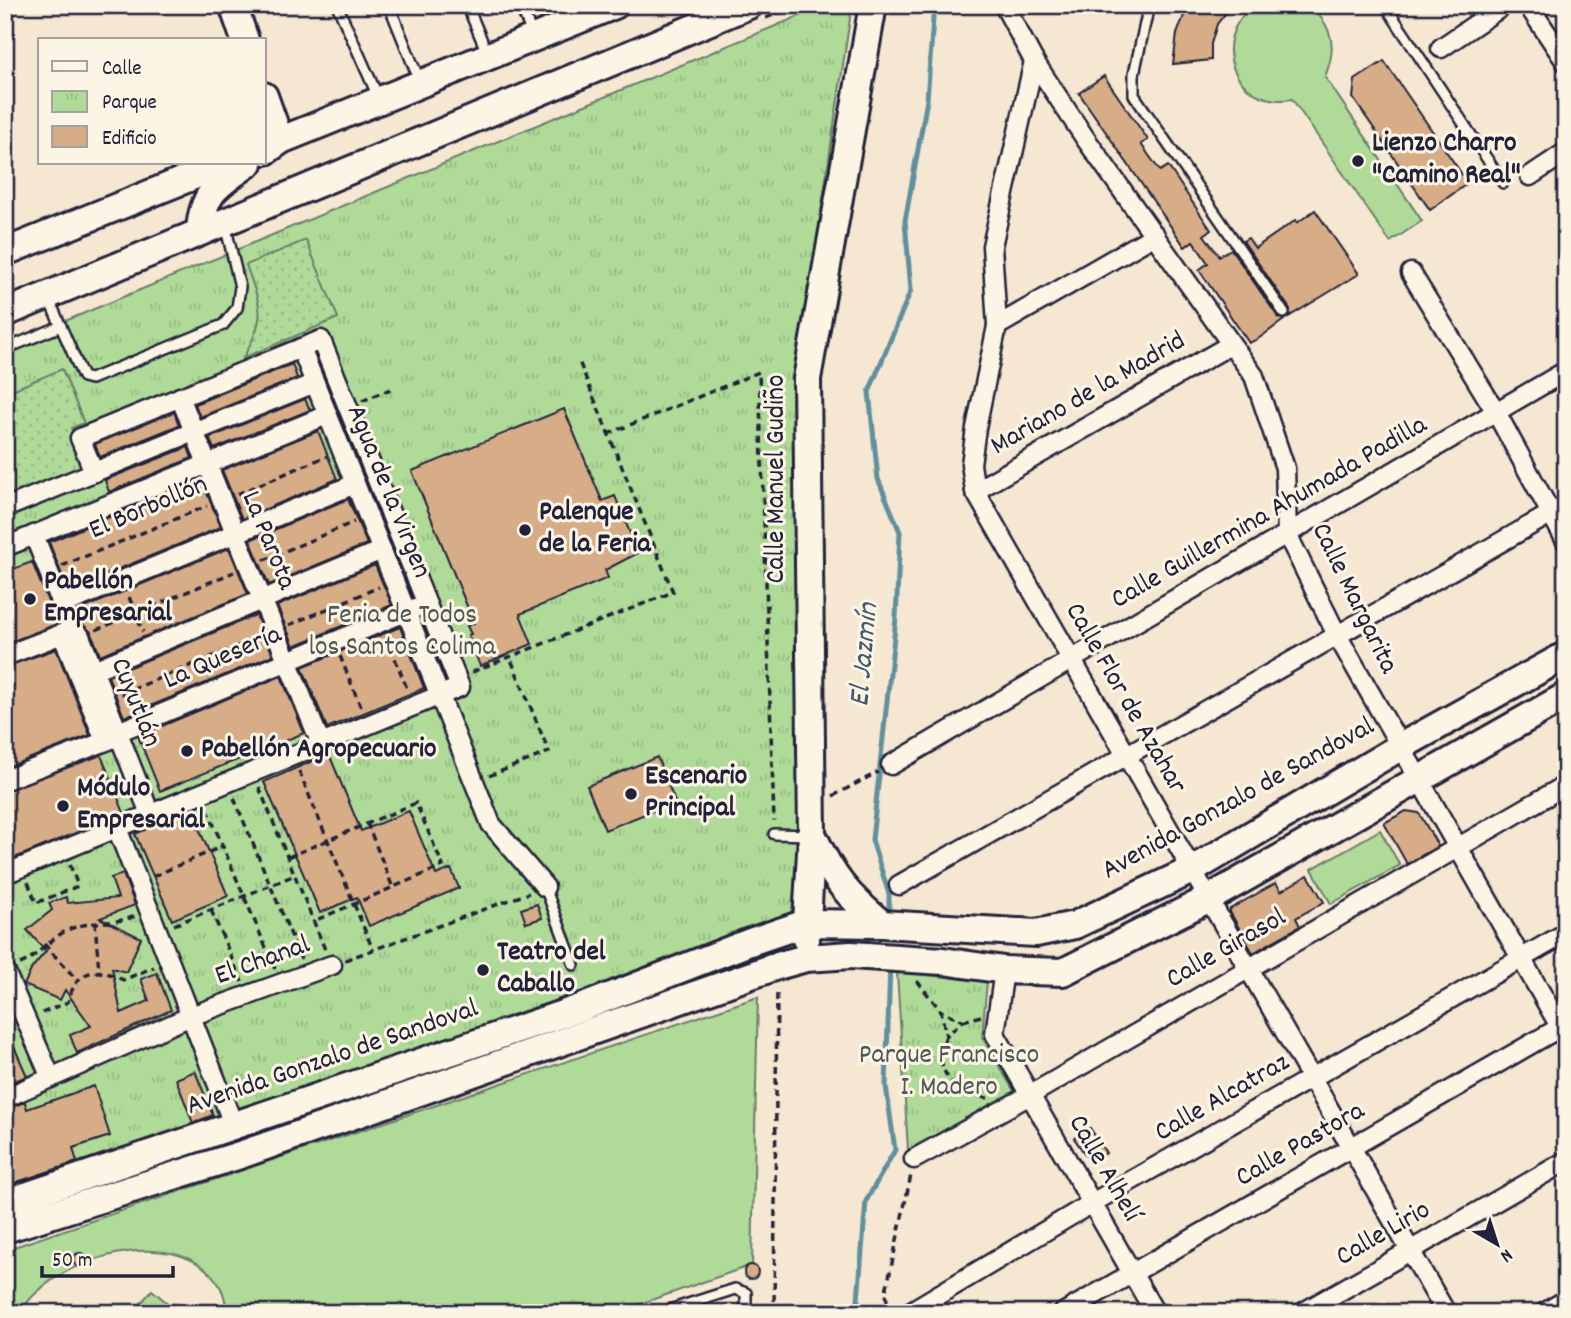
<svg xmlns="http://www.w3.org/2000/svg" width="1571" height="1318" font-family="Dekko,sans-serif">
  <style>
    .grass { fill: #afda98; stroke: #687e6a; stroke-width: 2 }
    .park { fill: url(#park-tufts); stroke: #687e6a; stroke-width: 2 }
    .garden { fill: url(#garden-dots); stroke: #687e6a; stroke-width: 2 }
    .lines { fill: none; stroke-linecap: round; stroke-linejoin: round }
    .stream { stroke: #60909f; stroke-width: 5 }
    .building { fill: #d7ad88; stroke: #22223b; stroke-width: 2 }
    .lane-casing { stroke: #22223b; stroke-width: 14 }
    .street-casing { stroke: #22223b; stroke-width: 23 }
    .secondary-casing { stroke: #22223b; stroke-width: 32 }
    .path { stroke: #22223b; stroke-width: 3.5; stroke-dasharray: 7 5; stroke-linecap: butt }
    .lane { stroke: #fcf5e5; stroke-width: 9 }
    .street { stroke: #fcf5e5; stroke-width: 18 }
    .secondary { stroke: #fcf5e5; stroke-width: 26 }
    .poi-dot { fill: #22223b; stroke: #fcf5e5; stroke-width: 2.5 }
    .labels { text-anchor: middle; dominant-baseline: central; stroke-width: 6; stroke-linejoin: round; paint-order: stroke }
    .poi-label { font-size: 28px; font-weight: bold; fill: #22223b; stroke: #fcf5e5; text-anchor: start }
    .street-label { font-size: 28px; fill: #22223b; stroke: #fcf5e5 }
    .park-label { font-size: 28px; fill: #4c5957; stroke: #fcf5e5 }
    .water-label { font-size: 30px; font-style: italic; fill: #41596d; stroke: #fcf5e5 }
  </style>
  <defs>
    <pattern id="park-tufts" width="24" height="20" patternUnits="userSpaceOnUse" patternTransform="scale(1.75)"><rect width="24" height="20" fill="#afda98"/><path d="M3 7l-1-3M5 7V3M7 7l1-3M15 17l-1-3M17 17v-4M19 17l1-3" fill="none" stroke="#96bb84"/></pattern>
    <pattern id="garden-dots" width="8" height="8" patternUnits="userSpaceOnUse" patternTransform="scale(1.75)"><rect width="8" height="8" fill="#afda98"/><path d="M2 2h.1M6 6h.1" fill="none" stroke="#96bb84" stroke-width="1.8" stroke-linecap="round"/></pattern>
  </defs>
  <rect width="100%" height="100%" fill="#f5e7d2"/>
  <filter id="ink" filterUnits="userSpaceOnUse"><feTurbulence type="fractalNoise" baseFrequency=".0143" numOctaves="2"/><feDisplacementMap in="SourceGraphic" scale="14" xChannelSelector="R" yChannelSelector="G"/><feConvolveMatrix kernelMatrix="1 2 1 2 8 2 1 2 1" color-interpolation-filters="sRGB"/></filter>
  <g filter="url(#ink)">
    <!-- grass -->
    <g class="grass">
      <path d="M 1254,5 C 1270,5 1289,3 1305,5 C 1313,6 1318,13 1322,19 C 1336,38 1333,56 1325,77 L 1422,221 L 1390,242 L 1292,99 C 1234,109 1207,40 1254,5 Z"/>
      <polygon points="1380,830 1400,865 1331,904 1312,869"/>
      <path d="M 758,997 L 752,1265 L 614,1313 L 226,1313 C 227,1293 218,1279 203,1267 C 154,1230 50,1261 20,1313 L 5,1313 L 5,1250 Z"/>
      <polygon points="152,1290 179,1313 133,1313"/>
    </g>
    <!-- park -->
    <g class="park">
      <polygon points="826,5 852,5 796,379 799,874 795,903 786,922 5,1189 5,346"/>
      <polygon points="897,972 987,981 982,1037 1014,1091 908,1150"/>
    </g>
    <!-- garden -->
    <g class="garden">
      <path d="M 306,240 L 338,318 L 243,358 C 267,315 262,310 246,265 Z"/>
      <polygon points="62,369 84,423 71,428 87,469 12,497 5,479 5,393"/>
    </g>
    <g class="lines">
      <!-- stream -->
      <g class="stream">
        <polyline points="889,916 889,894 872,840 896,618 900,532 878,479 869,392 911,290 905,221 927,100 934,5"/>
        <polyline points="857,1313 866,1201 895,1150 886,1086 890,964"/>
      </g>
    </g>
    <!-- building -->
    <g class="building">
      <polygon points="1188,5 1232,5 1217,24 1211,44 1211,60 1173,64 1177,34"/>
      <polygon points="1384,61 1468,183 1430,210 1353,98 1355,80"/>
      <polygon points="1104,76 1148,140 1141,144 1160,171 1168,166 1211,230 1204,235 1219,256 1231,249 1278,317 1284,320 1258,339 1249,343 1199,270 1208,263 1193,241 1185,247 1079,93"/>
      <polygon points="1315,210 1359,274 1290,316 1290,309 1243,241 1248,238 1255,248 1296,220 1297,223"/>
      <polygon points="292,364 297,378 200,417 195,404"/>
      <polygon points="305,399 310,410 214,449 209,438"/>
      <polygon points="564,409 602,501 615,496 638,553 605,570 608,578 520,614 532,644 480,666 468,635 471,634 467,626 474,623 412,471"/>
      <polygon points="174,412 179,425 100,457 95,444"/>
      <polygon points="318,431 337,479 242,519 222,470"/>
      <polygon points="188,447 192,458 109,492 105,480"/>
      <polygon points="201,479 221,527 68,590 49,542"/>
      <polygon points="348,499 367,544 269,585 250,540"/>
      <polygon points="229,548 248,594 100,655 91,632 81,623 77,611"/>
      <polygon points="32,562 57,624 5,644 5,572"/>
      <polygon points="375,565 392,605 294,646 277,606"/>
      <polygon points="256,615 273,655 124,717 108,676"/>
      <polygon points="400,627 424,688 327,728 302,667"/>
      <polygon points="56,649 90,735 5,768 5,667"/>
      <polygon points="281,676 304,733 160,791 138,736"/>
      <polygon points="329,754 361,831 409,811 436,875 451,869 459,888 369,926 357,897 320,913 264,782"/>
      <polygon points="101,755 124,813 5,862 5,791"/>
      <polygon points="657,757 675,802 605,830 587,786"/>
      <polygon points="191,810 228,896 172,920 135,834"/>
      <polygon points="1406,811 1419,813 1438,846 1407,864 1384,823"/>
      <polygon points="123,874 135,905 100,918 141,938 126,972 112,968 121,1013 149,1001 141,979 157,973 171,1010 77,1053 70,1035 91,1026 65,990 60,1000 24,985 32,968 46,951 27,930 52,910 49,903 66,897 68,903 118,898 111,878"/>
      <polygon points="1308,875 1324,902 1296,918 1300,926 1253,953 1230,912 1230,909 1276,883 1281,891"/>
      <polygon points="537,904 542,918 526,923 521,909"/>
      <polygon points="5,1026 27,1076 5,1085"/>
      <polygon points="195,1071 213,1115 193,1123 176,1079"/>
      <polygon points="94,1086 110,1136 73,1148 77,1162 5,1186 5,1109 25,1102 27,1109"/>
      <polygon points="1090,1128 1106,1153 1091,1163 1074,1138"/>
      <circle cx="80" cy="1260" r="7"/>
      <circle cx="751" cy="1272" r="7"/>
    </g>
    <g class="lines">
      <defs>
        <g id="lane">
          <polyline points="337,5 379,99"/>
          <polyline points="389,5 420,82"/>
          <polyline points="467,5 488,55"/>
          <polyline points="520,5 533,36"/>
          <polyline points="1149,5 1134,74 1134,95 1284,313"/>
          <polyline points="1385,5 1503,183"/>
          <polyline points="48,297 83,377 91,379 223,325 237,308 240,287 225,224"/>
          <polyline points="5,349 61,326"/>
          <polyline points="774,834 811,835"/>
          <polyline points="545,887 574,965"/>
          <polyline points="660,1313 735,1289 746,1293 746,1313"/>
        </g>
        <g id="street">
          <polyline points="1004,5 1034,61 1085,138 1254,376 1285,468 1287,534 1337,635 1566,1037"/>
          <polyline points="1528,5 1566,62"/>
          <polyline points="1441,48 1504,5"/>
          <polyline points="1034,61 992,246 997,326 976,428 971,464 975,491 1446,1313"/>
          <polyline points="1530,176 1566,152"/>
          <polyline points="1411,273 1496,412 1566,541"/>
          <polyline points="997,326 1155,235"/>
          <polyline points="301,348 491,824 545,887"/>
          <polyline points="180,397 321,744"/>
          <polyline points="975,491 1230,345"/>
          <polyline points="5,508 315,383"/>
          <polyline points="34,535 72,630 80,636 150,814"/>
          <polyline points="5,547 327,415"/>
          <polyline points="62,605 355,484"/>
          <polyline points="62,634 105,741"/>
          <polyline points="5,656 72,630"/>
          <polyline points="79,676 382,550"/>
          <polyline points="118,732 415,608"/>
          <polyline points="891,765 1566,371"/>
          <polyline points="5,780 119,736"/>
          <polyline points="117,828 230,1116"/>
          <polyline points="5,874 460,687 321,340 80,438 94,472"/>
          <polyline points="899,885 1566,505"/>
          <polyline points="1004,970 995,1034 1155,1313"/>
          <polyline points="5,971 51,1078"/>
          <polyline points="5,1098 191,1016 332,965"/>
          <polyline points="914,1159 1030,1095 1566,785"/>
          <polyline points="908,1313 1092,1203 1566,933"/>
          <polyline points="1063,1313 1566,1024"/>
          <polyline points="1302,1313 1566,1161"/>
          <polyline points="1544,1313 1566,1300"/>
        </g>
        <g id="secondary">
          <polyline points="233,5 245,40"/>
          <polyline points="264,96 280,141 266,151"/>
          <polyline points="264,147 615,5"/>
          <path d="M 200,232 C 202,192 219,184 249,163"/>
          <polyline points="5,252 226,163"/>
          <polyline points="5,313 749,5"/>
          <path d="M 813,836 C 833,878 846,895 882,924"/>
          <polyline points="806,939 812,835 807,379 873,5"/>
          <polyline points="5,1203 583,1007 750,942 806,923 882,924 1036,933 1075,925 1192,870 1400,747 1566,655"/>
          <polyline points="5,1229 243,1154 777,966 806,958 851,955 943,961 1004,970 1063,972 1208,899 1566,696"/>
        </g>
      </defs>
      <!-- lane casing -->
      <use href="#lane" class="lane-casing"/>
      <!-- street casing -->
      <use href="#street" class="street-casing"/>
      <!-- secondary casing -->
      <use href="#secondary" class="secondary-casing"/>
      <!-- path -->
      <g class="path">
        <polyline points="766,18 798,5"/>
        <polyline points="362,401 393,388"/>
        <polyline points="608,434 759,372 774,821"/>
        <polyline points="237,494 327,456"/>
        <polyline points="264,560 354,522"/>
        <polyline points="62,566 207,506"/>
        <polyline points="129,597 143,632"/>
        <polyline points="289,625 379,587"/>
        <polyline points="96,630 234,572"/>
        <polyline points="386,636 408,691"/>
        <polyline points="340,656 362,710"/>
        <polyline points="472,672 673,592 578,359"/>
        <polyline points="121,694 260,637"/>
        <polyline points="299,771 373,950"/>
        <polyline points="489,776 549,752 510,657"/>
        <polyline points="259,787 326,952"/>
        <polyline points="833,796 878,772"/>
        <polyline points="234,798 301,959"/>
        <polyline points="207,809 275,969"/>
        <polyline points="367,823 393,888"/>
        <polyline points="288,857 416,803 443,866 314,921"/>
        <polyline points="154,876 223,846"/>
        <polyline points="28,882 36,903 78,886 70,865"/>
        <polyline points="211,910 242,982"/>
        <polyline points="95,922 99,971"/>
        <polyline points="174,925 295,875"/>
        <polyline points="44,944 77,980"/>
        <polyline points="345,960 529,893"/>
        <path d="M 20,964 C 38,957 49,938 70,929 C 91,920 114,925 135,916"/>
        <polyline points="917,981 941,1011 946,1036 963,1021 941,1011"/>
        <path d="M 42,1013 L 68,1002 C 76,970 96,965 123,980 L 154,967"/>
        <polyline points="963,1021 981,1016"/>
        <path d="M 946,1036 C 944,1042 940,1051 941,1058 C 944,1084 964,1096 988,1098"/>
        <polyline points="5,1042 16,1037"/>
        <polyline points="774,1313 777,989"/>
        <polyline points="888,1313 886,1291 911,1175"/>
      </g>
      <!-- lane -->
      <use href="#lane" class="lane"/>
      <!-- street -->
      <use href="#street" class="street"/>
      <!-- secondary -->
      <use href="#secondary" class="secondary"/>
    </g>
  </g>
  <!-- markers -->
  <g class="poi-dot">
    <circle cx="1358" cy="161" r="7"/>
    <circle cx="525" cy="530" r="7"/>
    <circle cx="30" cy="599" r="7"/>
    <circle cx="187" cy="751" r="7"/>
    <circle cx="631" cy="794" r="7"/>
    <circle cx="63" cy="806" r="7"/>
    <circle cx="483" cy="970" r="7"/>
  </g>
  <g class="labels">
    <!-- poi labels -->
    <g class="poi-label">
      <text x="1372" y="145">Lienzo Charro<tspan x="1372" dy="32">"Camino Real"</tspan></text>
      <text x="539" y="514">Palenque<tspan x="539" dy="32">de la Feria</tspan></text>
      <text x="44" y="583">Pabellón<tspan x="44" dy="32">Empresarial</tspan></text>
      <text x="201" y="751">Pabellón Agropecuario</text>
      <text x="645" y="778">Escenario<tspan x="645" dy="32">Principal</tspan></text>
      <text x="77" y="790">Módulo<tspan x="77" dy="32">Empresarial</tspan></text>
      <text x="497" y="954">Teatro del<tspan x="497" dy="32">Caballo</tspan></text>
    </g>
    <!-- street labels -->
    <g class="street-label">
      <text transform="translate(1089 395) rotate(-30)">Mariano de la Madrid</text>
      <text transform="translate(778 479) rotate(-90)">Calle Manuel Gudiño</text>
      <text transform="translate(387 492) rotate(68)">Agua de la Virgen</text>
      <text transform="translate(149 509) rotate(-23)">El Borbollón</text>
      <text transform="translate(1270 514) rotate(-30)">Calle Guillermina Ahumada Padilla</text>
      <text transform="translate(267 541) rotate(68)">La Parota</text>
      <text transform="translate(1353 599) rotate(64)">Calle Margarita</text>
      <text transform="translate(223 659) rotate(-23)">La Quesería</text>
      <text transform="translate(1124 699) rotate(60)">Calle Flor de Azahar</text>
      <text transform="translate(134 703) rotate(68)">Cuyutlán</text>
      <text transform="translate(1239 800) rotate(-29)">Avenida Gonzalo de Sandoval</text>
      <text transform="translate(1227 950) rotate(-30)">Calle Girasol</text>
      <text transform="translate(263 962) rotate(-20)">El Chanal</text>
      <text transform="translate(333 1059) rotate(-19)">Avenida Gonzalo de Sandoval</text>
      <text transform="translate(1223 1099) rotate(-30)">Calle Alcatraz</text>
      <text transform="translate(1301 1146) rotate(-30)">Calle Pastora</text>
      <text transform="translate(1103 1169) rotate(60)">Calle Alhelí</text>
      <text transform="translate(1384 1235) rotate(-30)">Calle Lirio</text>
    </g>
    <!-- park labels -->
    <g class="park-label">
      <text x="402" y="617">Feria de Todos<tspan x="402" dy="32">los Santos Colima</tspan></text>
      <text x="949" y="1057">Parque Francisco<tspan x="949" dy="32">I. Madero</tspan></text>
    </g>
    <!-- water labels -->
    <g class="water-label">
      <text transform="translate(866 655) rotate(-85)">El Jazmín</text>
    </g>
  </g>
  <!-- margin -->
  <rect width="1571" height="1318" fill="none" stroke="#fcf5e5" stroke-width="28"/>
  <rect x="14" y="14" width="1543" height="1290" fill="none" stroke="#22223b" stroke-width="2.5" filter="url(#ink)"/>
  <!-- legend -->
  <rect x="38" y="38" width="228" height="126" fill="#fcf5e5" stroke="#a5a1a1" stroke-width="2"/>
  <rect x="52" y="61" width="35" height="10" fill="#fcf5e5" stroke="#a5a1a1" stroke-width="2"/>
  <text x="102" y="74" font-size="21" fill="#22223b">Calle</text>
  <rect x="52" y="91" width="35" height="21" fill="url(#park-tufts)" stroke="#a5a1a1" stroke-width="2"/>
  <text x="102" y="108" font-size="21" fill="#22223b">Parque</text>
  <rect x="52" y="126" width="35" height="21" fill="#d7ad88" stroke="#a5a1a1" stroke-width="2"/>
  <text x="102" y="144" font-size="21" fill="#22223b">Edificio</text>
  <!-- north arrow -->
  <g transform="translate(1497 1244) rotate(141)" stroke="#fcf5e5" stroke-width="5" paint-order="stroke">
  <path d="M0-5L12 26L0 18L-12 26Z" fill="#22223b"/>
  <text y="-10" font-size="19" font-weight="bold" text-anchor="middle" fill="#22223b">N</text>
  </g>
  <!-- scale -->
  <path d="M42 1266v10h131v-10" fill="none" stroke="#22223b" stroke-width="3.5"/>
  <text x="52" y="1266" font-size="21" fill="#22223b" stroke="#fcf5e5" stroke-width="5" paint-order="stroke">50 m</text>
</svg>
